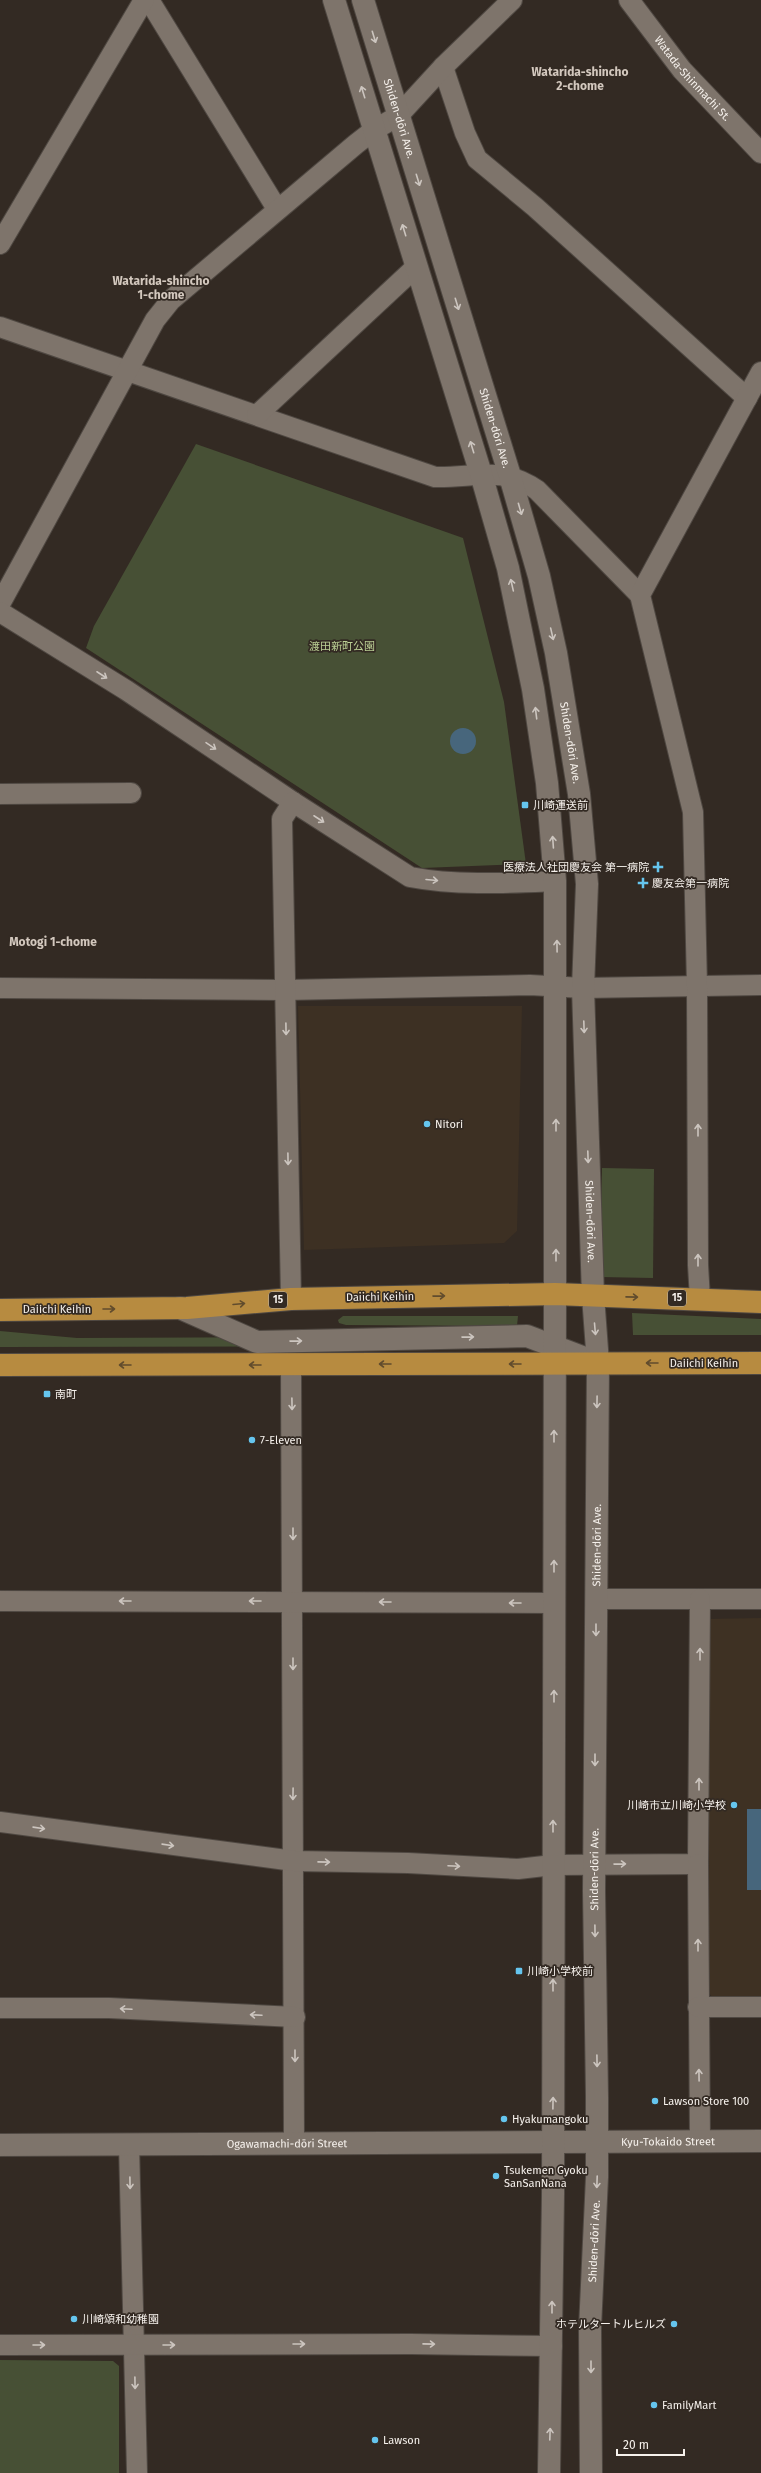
<svg xmlns="http://www.w3.org/2000/svg" width="761" height="2473" font-family="'Fira Sans','Noto Sans JP',sans-serif">
  <style>
    .built { fill: #3d3023 }
    .education { fill: #3e3123 }
    .green { fill: #475035 }
    .water { fill: #47667c }
    .lines { fill: none; stroke-linecap: round; stroke-linejoin: round }
    .minor-casing { stroke: #4f4842; stroke-width: 22 }
    .tertiary-casing { stroke: #4f4842; stroke-width: 24 }
    .secondary-casing { stroke: #4f4842; stroke-width: 24 }
    .trunk-casing { stroke: #4f4842; stroke-width: 24 }
    .minor { stroke: #7e746b; stroke-width: 20 }
    .tertiary { stroke: #7e746b; stroke-width: 22 }
    .secondary { stroke: #7e746b; stroke-width: 22 }
    .trunk { stroke: #b78b40; stroke-width: 22 }
    .oneway { stroke: #ccc5bf }
    .oneway2 { stroke: #614c2d }
    .poi-dot { fill: #65c5ee; stroke: #332a23; stroke-width: 1.5 }
    .labels { text-anchor: middle; dominant-baseline: central; stroke-width: 3.5; stroke-linejoin: round; paint-order: stroke }
    .shield { fill: #332a23; stroke: #bcb5b0; stroke-width: 1 }
    .shield-label { font-size: 10px; font-weight: bold; fill: #f6f1ec }
    .street-label { font-size: 11px; fill: #f6f1ec; stroke: #332a23 }
    .park-label { font-size: 11px; fill: #bcd095; stroke: #332a23 }
    .poi-label { font-size: 11px; fill: #f6f1ec; stroke: #332a23; text-anchor: start }
    .neighbourhood-label { font-size: 12px; font-weight: bold; fill: #d3c8be; stroke: #332a23 }
  </style>
  <rect width="100%" height="100%" fill="#332a23"/>
  <!-- built -->
  <polygon class="built" points="298,1006 522,1006 517,1231 504,1243 304,1250"/>
  <!-- education -->
  <polygon class="education" points="761,1618 761,2000 716,2001 707,1991 708,1619"/>
  <!-- green -->
  <g class="green">
    <polygon points="196,444 463,538 504,702 526,864 422,868 86,648 94,626"/>
    <polygon points="602,1168 654,1169 653,1278 600,1277"/>
    <polygon points="632,1313 761,1319 761,1335 633,1335"/>
    <polygon points="343,1316 518,1316 517,1326 346,1325 339,1323 338,1320"/>
    <polygon points="0,1331 77,1338 502,1336 497,1346 0,1347"/>
    <polygon points="0,2360 113,2361 119,2366 119,2473 0,2473"/>
  </g>
  <!-- water -->
  <g class="water">
    <circle cx="463" cy="741" r="13"/>
    <rect x="747" y="1809" width="14" height="81"/>
  </g>
  <g class="lines">
    <defs>
      <g id="minor">
        <polyline points="149,0 277,209"/>
        <path id="s1" d="M 629,0 L 682,70 L 761,153"/>
        <polyline points="443,67 465,133 477,159 535,207 747,398"/>
        <polyline points="0,244 144,0"/>
        <path d="M 0,327 L 435,477 C 475,478 501,465 537,490 L 640,595"/>
        <polyline points="257,415 416,267"/>
        <polyline points="0,604 155,320 171,300 356,144 374,130 398,116 443,67 512,0"/>
        <path d="M 0,612 L 126,690 L 293,802 L 410,877 C 457,886 508,883 555,881"/>
        <polyline points="0,794 131,793"/>
        <polyline points="0,988 285,990 530,985 583,988 761,985"/>
        <polyline points="291,1299 282,819 293,802"/>
        <polyline points="700,1299 698,1265 697,986 693,812 640,595 761,372"/>
        <polyline points="291,1365 294,2143"/>
        <polyline points="596,1599 761,1599"/>
        <polyline points="0,1601 554,1603"/>
        <polyline points="0,1822 294,1861 408,1863 518,1869 553,1865 698,1864 700,1599"/>
        <polyline points="698,1864 700,2142"/>
        <polyline points="698,2007 761,2007"/>
        <polyline points="0,2008 109,2008 295,2017"/>
        <polyline points="129,2144 137,2473"/>
        <polyline points="0,2345 411,2344 552,2346"/>
      </g>
      <g id="tertiary">
        <polyline points="334,0 481,474 508,568 533,689 547,783 555,881 555,1294"/>
        <path id="s2" d="M 363,0 L 510,476 L 539,576 L 556,653 L 579,794 L 587,884 L 583,988 L 593,1296"/>
        <path id="s3" d="M 0,2145 L 761,2141"/>
      </g>
      <g id="secondary">
        <polyline points="180,1308 257,1342 527,1336 598,1363"/>
        <polyline points="549,2473 553,2194 555,1294"/>
        <path id="s4" d="M 591,2473 L 590,2328 L 597,2177 L 597,2097 L 594,1891 L 598,1363 L 593,1296"/>
      </g>
      <g id="trunk">
        <polyline points="0,1310 187,1308 291,1299 555,1294 761,1302"/>
        <polyline points="0,1365 761,1363"/>
      </g>
    </defs>
    <!-- minor casing -->
    <use href="#minor" class="minor-casing"/>
    <!-- tertiary casing -->
    <use href="#tertiary" class="tertiary-casing"/>
    <!-- secondary casing -->
    <use href="#secondary" class="secondary-casing"/>
    <!-- trunk casing -->
    <use href="#trunk" class="trunk-casing"/>
    <!-- minor -->
    <use href="#minor" class="minor"/>
    <!-- tertiary -->
    <use href="#tertiary" class="tertiary"/>
    <!-- secondary -->
    <use href="#secondary" class="secondary"/>
    <!-- trunk -->
    <use href="#trunk" class="trunk"/>
  </g>
  <!-- one-way arrows -->
  <defs><path id="oneway-shaft" d="M-6 0H5M1.5-3L5.5 0L1.5 3" fill="none" stroke-width="1.6" stroke-linecap="round" stroke-linejoin="round"/></defs>
  <g class="oneway">
    <use href="#oneway-shaft" transform="translate(374 37) rotate(73)"/>
    <use href="#oneway-shaft" transform="translate(363 92) rotate(-107)"/>
    <use href="#oneway-shaft" transform="translate(418 180) rotate(73)"/>
    <use href="#oneway-shaft" transform="translate(404 230) rotate(-107)"/>
    <use href="#oneway-shaft" transform="translate(457 304) rotate(73)"/>
    <use href="#oneway-shaft" transform="translate(472 447) rotate(-107)"/>
    <use href="#oneway-shaft" transform="translate(520 509) rotate(74)"/>
    <use href="#oneway-shaft" transform="translate(512 585) rotate(-103)"/>
    <use href="#oneway-shaft" transform="translate(552 634) rotate(77)"/>
    <use href="#oneway-shaft" transform="translate(102 675) rotate(33)"/>
    <use href="#oneway-shaft" transform="translate(536 713) rotate(-97)"/>
    <use href="#oneway-shaft" transform="translate(211 746) rotate(34)"/>
    <use href="#oneway-shaft" transform="translate(319 819) rotate(33)"/>
    <use href="#oneway-shaft" transform="translate(553 842) rotate(-94)"/>
    <use href="#oneway-shaft" transform="translate(432 880) rotate(5)"/>
    <use href="#oneway-shaft" transform="translate(557 946) rotate(-91)"/>
    <use href="#oneway-shaft" transform="translate(584 1027) rotate(88)"/>
    <use href="#oneway-shaft" transform="translate(286 1029) rotate(89)"/>
    <use href="#oneway-shaft" transform="translate(556 1125) rotate(-90)"/>
    <use href="#oneway-shaft" transform="translate(698 1130) rotate(-90)"/>
    <use href="#oneway-shaft" transform="translate(588 1157) rotate(88)"/>
    <use href="#oneway-shaft" transform="translate(288 1159) rotate(89)"/>
    <use href="#oneway-shaft" transform="translate(556 1255) rotate(-90)"/>
    <use href="#oneway-shaft" transform="translate(698 1260) rotate(-90)"/>
    <use href="#oneway-shaft" transform="translate(595 1329) rotate(85)"/>
    <use href="#oneway-shaft" transform="translate(468 1337) rotate(-1)"/>
    <use href="#oneway-shaft" transform="translate(296 1341) rotate(-1)"/>
    <use href="#oneway-shaft" transform="translate(597 1402) rotate(91)"/>
    <use href="#oneway-shaft" transform="translate(292 1404) rotate(89)"/>
    <use href="#oneway-shaft" transform="translate(554 1436) rotate(-90)"/>
    <use href="#oneway-shaft" transform="translate(293 1534) rotate(90)"/>
    <use href="#oneway-shaft" transform="translate(554 1566) rotate(-90)"/>
    <use href="#oneway-shaft" transform="translate(125 1601) rotate(-180)"/>
    <use href="#oneway-shaft" transform="translate(255 1601) rotate(-180)"/>
    <use href="#oneway-shaft" transform="translate(385 1602) rotate(-180)"/>
    <use href="#oneway-shaft" transform="translate(515 1603) rotate(-180)"/>
    <use href="#oneway-shaft" transform="translate(596 1630) rotate(90)"/>
    <use href="#oneway-shaft" transform="translate(700 1654) rotate(-90)"/>
    <use href="#oneway-shaft" transform="translate(293 1664) rotate(90)"/>
    <use href="#oneway-shaft" transform="translate(554 1696) rotate(-90)"/>
    <use href="#oneway-shaft" transform="translate(595 1760) rotate(90)"/>
    <use href="#oneway-shaft" transform="translate(699 1784) rotate(-90)"/>
    <use href="#oneway-shaft" transform="translate(293 1794) rotate(91)"/>
    <use href="#oneway-shaft" transform="translate(553 1826) rotate(-90)"/>
    <use href="#oneway-shaft" transform="translate(39 1828) rotate(8)"/>
    <use href="#oneway-shaft" transform="translate(168 1845) rotate(8)"/>
    <use href="#oneway-shaft" transform="translate(324 1862) rotate(1)"/>
    <use href="#oneway-shaft" transform="translate(620 1864) rotate(-1)"/>
    <use href="#oneway-shaft" transform="translate(454 1866) rotate(3)"/>
    <use href="#oneway-shaft" transform="translate(595 1931) rotate(89)"/>
    <use href="#oneway-shaft" transform="translate(698 1945) rotate(-90)"/>
    <use href="#oneway-shaft" transform="translate(553 1985) rotate(-90)"/>
    <use href="#oneway-shaft" transform="translate(126 2009) rotate(-177)"/>
    <use href="#oneway-shaft" transform="translate(256 2015) rotate(-177)"/>
    <use href="#oneway-shaft" transform="translate(295 2056) rotate(90)"/>
    <use href="#oneway-shaft" transform="translate(597 2061) rotate(89)"/>
    <use href="#oneway-shaft" transform="translate(699 2075) rotate(-91)"/>
    <use href="#oneway-shaft" transform="translate(553 2103) rotate(-89)"/>
    <use href="#oneway-shaft" transform="translate(597 2182) rotate(92)"/>
    <use href="#oneway-shaft" transform="translate(130 2183) rotate(89)"/>
    <use href="#oneway-shaft" transform="translate(552 2307) rotate(-90)"/>
    <use href="#oneway-shaft" transform="translate(299 2344)"/>
    <use href="#oneway-shaft" transform="translate(429 2344) rotate(1)"/>
    <use href="#oneway-shaft" transform="translate(39 2345)"/>
    <use href="#oneway-shaft" transform="translate(169 2345)"/>
    <use href="#oneway-shaft" transform="translate(591 2367) rotate(90)"/>
    <use href="#oneway-shaft" transform="translate(135 2383) rotate(89)"/>
    <use href="#oneway-shaft" transform="translate(550 2434) rotate(-88)"/>
  </g>
  <g class="oneway2">
    <use href="#oneway-shaft" transform="translate(439 1296) rotate(-1)"/>
    <use href="#oneway-shaft" transform="translate(632 1297) rotate(1)"/>
    <use href="#oneway-shaft" transform="translate(239 1304) rotate(-5)"/>
    <use href="#oneway-shaft" transform="translate(109 1309)"/>
    <use href="#oneway-shaft" transform="translate(652 1363) rotate(180)"/>
    <use href="#oneway-shaft" transform="translate(385 1364) rotate(180)"/>
    <use href="#oneway-shaft" transform="translate(515 1364) rotate(180)"/>
    <use href="#oneway-shaft" transform="translate(125 1365) rotate(180)"/>
    <use href="#oneway-shaft" transform="translate(255 1365) rotate(180)"/>
  </g>
  <!-- markers -->
  <g class="poi-dot">
    <rect x="521" y="801" width="8" height="8" rx="2"/>
    <path d="M656 861h4v4h4v4h-4v4h-4v-4h-4v-4h4z"/>
    <path d="M641 877h4v4h4v4h-4v4h-4v-4h-4v-4h4z"/>
    <circle cx="427" cy="1124" r="4"/>
    <rect x="43" y="1390" width="8" height="8" rx="2"/>
    <circle cx="252" cy="1440" r="4"/>
    <circle cx="734" cy="1805" r="4"/>
    <rect x="515" y="1967" width="8" height="8" rx="2"/>
    <circle cx="655" cy="2101" r="4"/>
    <circle cx="504" cy="2119" r="4"/>
    <circle cx="496" cy="2176" r="4"/>
    <circle cx="74" cy="2319" r="4"/>
    <circle cx="674" cy="2324" r="4"/>
    <circle cx="654" cy="2405" r="4"/>
    <circle cx="375" cy="2440" r="4"/>
  </g>
  <g class="labels">
    <!-- shield labels -->
    <g class="shield">
      <rect x="668" y="1290" width="18" height="16" rx="3"/>
      <rect x="269" y="1292" width="18" height="16" rx="3"/>
    </g>
    <g class="shield-label">
      <text x="677" y="1298">15</text>
      <text x="278" y="1300">15</text>
    </g>
    <!-- street labels -->
    <g class="street-label">
      <text stroke="none"><textPath href="#s1" startOffset="101">Watada-Shinmachi St.</textPath></text>
      <text stroke="none"><textPath href="#s2" startOffset="124">Shiden-dōri Ave.</textPath></text>
      <text stroke="none"><textPath href="#s2" startOffset="448">Shiden-dōri Ave.</textPath></text>
      <text stroke="none"><textPath href="#s2" startOffset="772">Shiden-dōri Ave.</textPath></text>
      <text stroke="none"><textPath href="#s2" startOffset="1252">Shiden-dōri Ave.</textPath></text>
      <text transform="translate(380 1297) rotate(-1)">Daiichi Keihin</text>
      <text x="57" y="1309">Daiichi Keihin</text>
      <text x="704" y="1363">Daiichi Keihin</text>
      <text stroke="none"><textPath href="#s4" startOffset="928">Shiden-dōri Ave.</textPath></text>
      <text stroke="none"><textPath href="#s4" startOffset="604">Shiden-dōri Ave.</textPath></text>
      <text stroke="none"><textPath href="#s3" startOffset="668">Kyu-Tokaido Street</textPath></text>
      <text stroke="none"><textPath href="#s3" startOffset="287">Ogawamachi-dōri Street</textPath></text>
      <text stroke="none"><textPath href="#s4" startOffset="232">Shiden-dōri Ave.</textPath></text>
    </g>
    <!-- park labels -->
    <g class="park-label">
      <text x="342" y="646">渡田新町公園</text>
    </g>
    <!-- poi labels -->
    <g class="poi-label">
      <text x="533" y="805">川崎運送前</text>
      <text x="649" y="867" text-anchor="end">医療法人社団慶友会 第一病院</text>
      <text x="652" y="883">慶友会第一病院</text>
      <text x="435" y="1124">Nitori</text>
      <text x="55" y="1394">南町</text>
      <text x="260" y="1440">7-Eleven</text>
      <text x="726" y="1805" text-anchor="end">川崎市立川崎小学校</text>
      <text x="527" y="1971">川崎小学校前</text>
      <text x="663" y="2101">Lawson Store 100</text>
      <text x="512" y="2119">Hyakumangoku</text>
      <text x="504" y="2170">Tsukemen Gyoku<tspan x="504" dy="13">SanSanNana</tspan></text>
      <text x="82" y="2319">川崎頌和幼稚園</text>
      <text x="666" y="2324" text-anchor="end">ホテルタートルヒルズ</text>
      <text x="662" y="2405">FamilyMart</text>
      <text x="383" y="2440">Lawson</text>
    </g>
    <!-- neighbourhood labels -->
    <g class="neighbourhood-label">
      <text x="580" y="72">Watarida-shincho<tspan x="580" dy="14">2-chome</tspan></text>
      <text x="161" y="281">Watarida-shincho<tspan x="161" dy="14">1-chome</tspan></text>
      <text x="53" y="942">Motogi 1-chome</text>
    </g>
  </g>
  <!-- scale -->
  <path d="M617 2449v6h67v-6" fill="none" stroke="#f6f1ec" stroke-width="2"/>
  <text x="623" y="2449" font-size="12" fill="#f6f1ec" stroke="#332a23" stroke-width="3" paint-order="stroke">20 m</text>
</svg>
